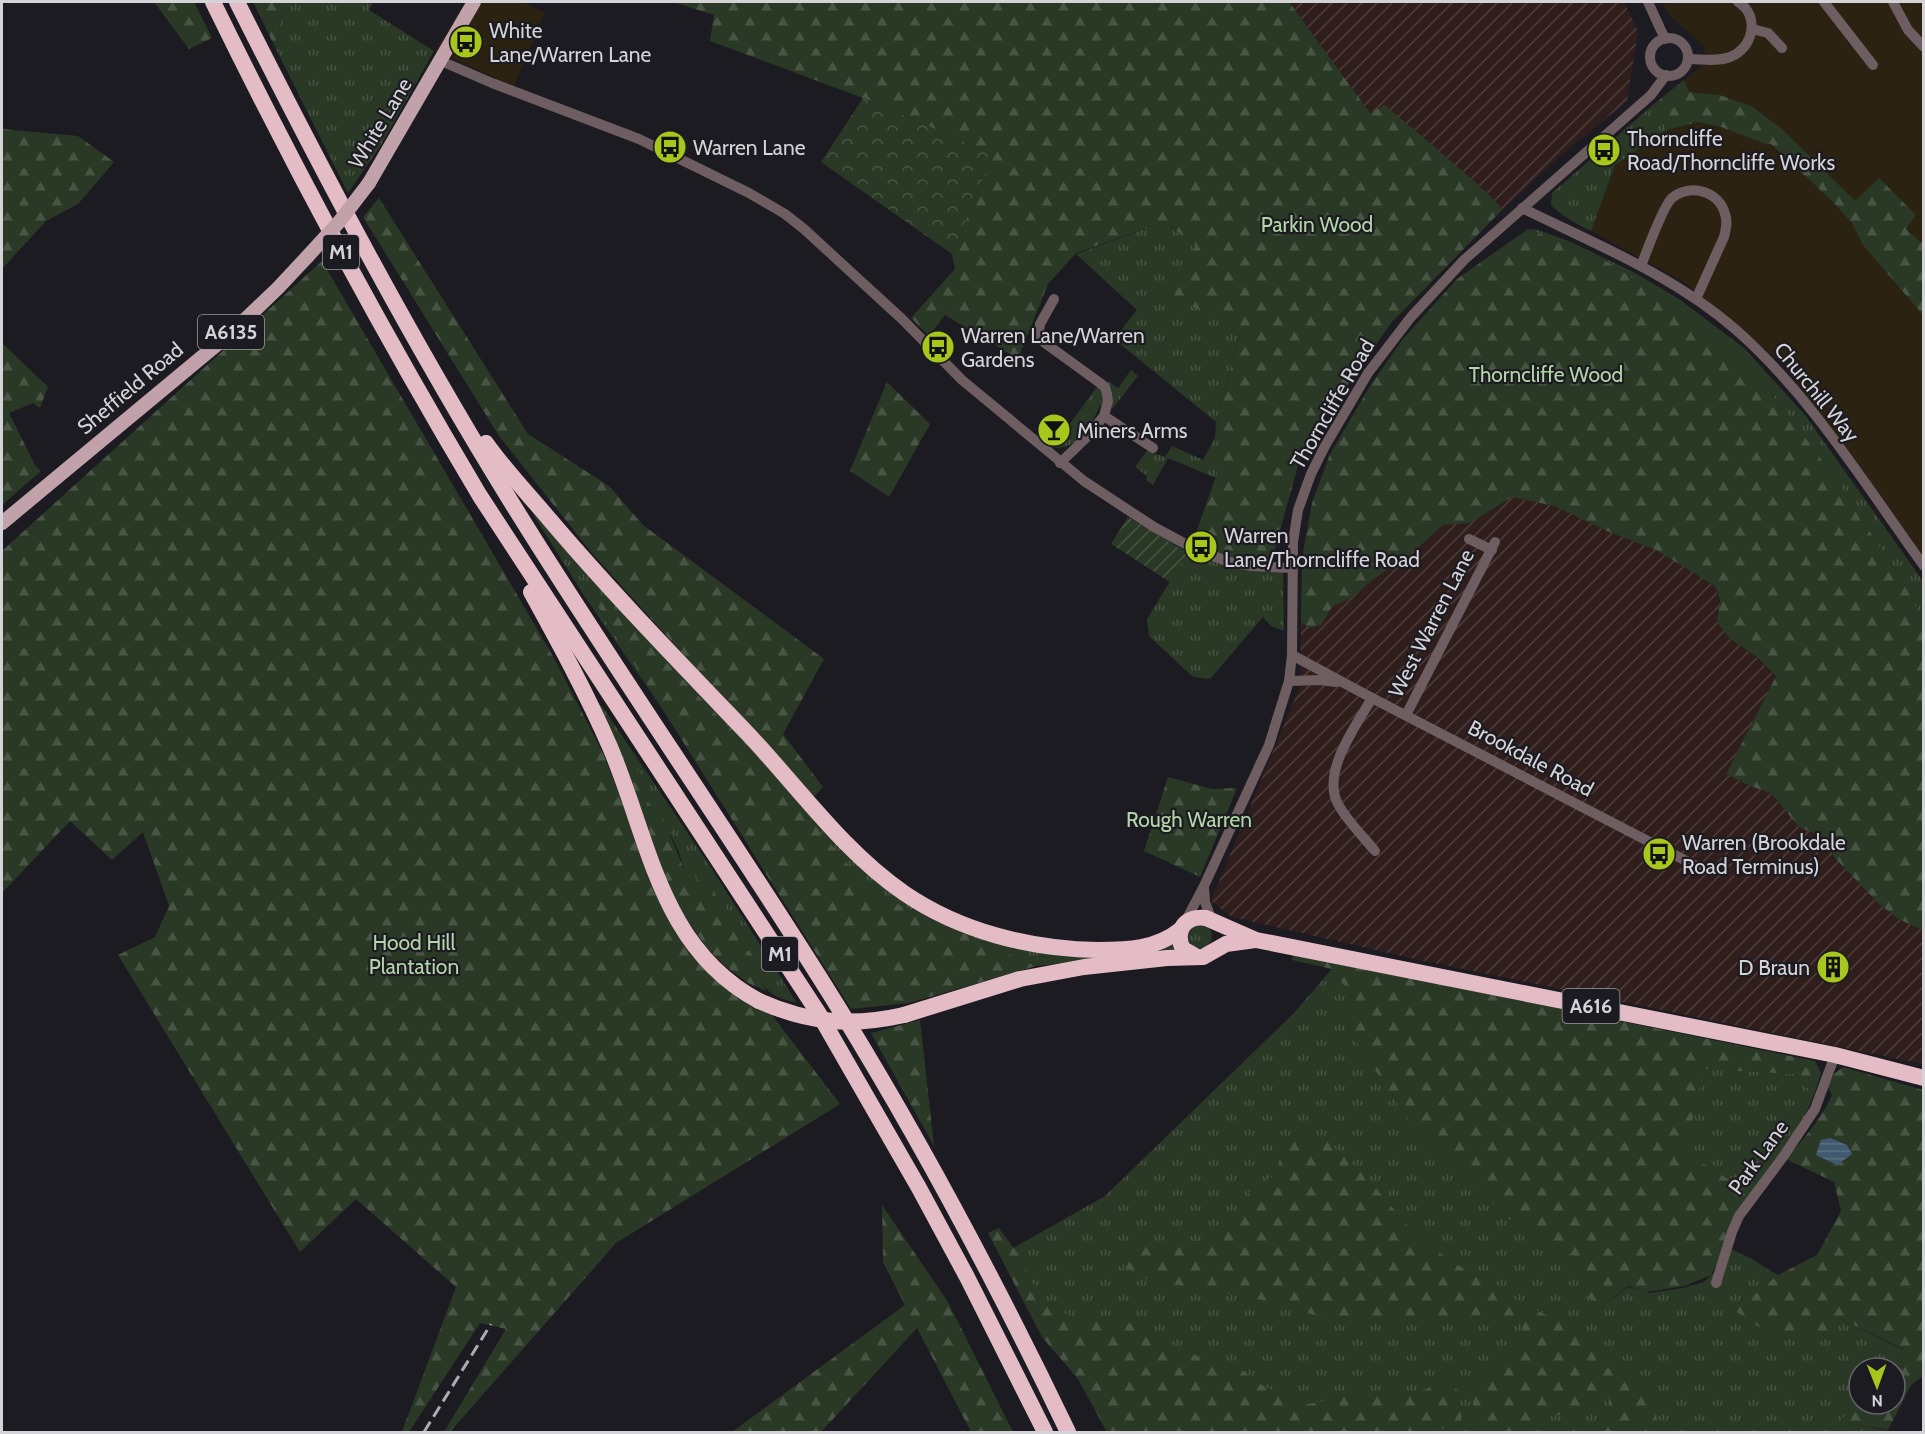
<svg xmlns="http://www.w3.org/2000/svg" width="1925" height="1434" font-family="Cabin,sans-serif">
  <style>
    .commercial { fill: #2b2212 }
    .industrial { fill: url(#industrial-furrows) }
    .grass { fill: url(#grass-tufts) }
    .forest { fill: url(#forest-firs) }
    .park { fill: url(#park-crowns) }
    .garden { fill: url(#garden-furrows) }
    .water { fill: url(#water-rules) }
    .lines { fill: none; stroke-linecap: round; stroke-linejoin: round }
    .minor { stroke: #6e5e62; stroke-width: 10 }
    .major { stroke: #c2a2aa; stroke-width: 14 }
    .highway { stroke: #e4bcc6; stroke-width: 16 }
    .rail { stroke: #aeacb1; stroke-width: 3; stroke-dasharray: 12 6; stroke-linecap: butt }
    .major-bridge { stroke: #c2a2aa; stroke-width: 14 }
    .highway-bridge { stroke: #e4bcc6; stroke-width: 16 }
    .labels { text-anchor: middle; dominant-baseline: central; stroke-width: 4.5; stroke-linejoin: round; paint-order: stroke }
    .shield { fill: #1d1b22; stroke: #9d9ca1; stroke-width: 1.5 }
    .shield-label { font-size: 20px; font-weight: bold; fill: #d4d3d7 }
    .poi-label { font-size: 21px; fill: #d4d3d7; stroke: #1d1b22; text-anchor: start }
    .street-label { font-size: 21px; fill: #d4d3d7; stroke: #1d1b22 }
    .park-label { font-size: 21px; fill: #b2d6a6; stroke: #1d1b22 }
  </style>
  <defs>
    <pattern id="industrial-furrows" width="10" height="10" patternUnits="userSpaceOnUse" patternTransform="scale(1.5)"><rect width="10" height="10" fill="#301e1c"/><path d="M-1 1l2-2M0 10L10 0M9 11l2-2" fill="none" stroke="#4d3e3c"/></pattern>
    <pattern id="grass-tufts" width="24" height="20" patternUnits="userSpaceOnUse" patternTransform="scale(1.5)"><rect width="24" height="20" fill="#2a3925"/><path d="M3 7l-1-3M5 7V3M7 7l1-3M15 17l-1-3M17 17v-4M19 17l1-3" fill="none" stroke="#485544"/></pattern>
    <pattern id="forest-firs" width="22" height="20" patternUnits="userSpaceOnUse" patternTransform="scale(1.5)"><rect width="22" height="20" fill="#2a3925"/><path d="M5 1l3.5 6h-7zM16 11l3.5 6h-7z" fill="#485544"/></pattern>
    <pattern id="park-crowns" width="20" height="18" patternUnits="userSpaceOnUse" patternTransform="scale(1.5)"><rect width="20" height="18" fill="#2a3925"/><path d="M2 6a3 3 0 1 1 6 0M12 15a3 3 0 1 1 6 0" fill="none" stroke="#485544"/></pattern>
    <pattern id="garden-furrows" width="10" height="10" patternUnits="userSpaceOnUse" patternTransform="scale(1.5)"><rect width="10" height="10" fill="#2a3925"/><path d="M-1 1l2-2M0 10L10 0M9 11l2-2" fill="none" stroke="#485544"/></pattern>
    <pattern id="water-rules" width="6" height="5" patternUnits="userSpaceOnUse" patternTransform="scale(1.5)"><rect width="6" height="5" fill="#3f5a6f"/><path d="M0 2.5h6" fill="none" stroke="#5a7183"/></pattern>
  </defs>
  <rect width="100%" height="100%" fill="#1d1b22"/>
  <!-- commercial -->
  <g class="commercial">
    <polygon points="465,2 522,2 545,12 514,86 435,51"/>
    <polygon points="1661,2 1923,2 1923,244 1906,229 1879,178 1855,202 1782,129 1753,107 1720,95 1688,92 1684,80 1705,63 1704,46 1668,14"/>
    <polygon points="1697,122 1721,127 1765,144 1771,144 1833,202 1853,223 1864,245 1923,315 1923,570 1783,364 1684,282 1591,231 1615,165 1667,130"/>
  </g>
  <!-- industrial -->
  <g class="industrial">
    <polygon points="1289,2 1624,2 1638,31 1627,101 1559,157 1503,209 1473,180 1370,113"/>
    <polygon points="1512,497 1554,506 1609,532 1656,550 1715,586 1730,639 1754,655 1776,677 1726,774 1750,786 1771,793 1799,827 1828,839 1834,857 1880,905 1900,920 1923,930 1923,1064 1415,959 1232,917 1211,901 1300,686 1301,622 1309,628 1321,625 1331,607 1351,598 1374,579 1416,549 1443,525 1470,523"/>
  </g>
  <!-- grass -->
  <g class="grass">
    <polygon points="284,2 373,2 369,10 434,51 381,145 348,193 276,49"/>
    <path d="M 1654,104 L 1667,130 L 1615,165 L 1591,231 C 1576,224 1562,216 1551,205 L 1552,193 Z"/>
    <polygon points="1164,222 1197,246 1169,294 1241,330 1216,422 1226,448 1216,478 1168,458 1153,485 1146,480 1147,476 1135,467 1147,451 1165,457 1172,446 1203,460 1215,438 1216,422 1114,339 1137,310 1076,254"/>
    <polygon points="1528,229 1538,230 1571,242 1635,273 1679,299 1744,348 1805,415 1923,581 1923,621 1903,582 1825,464 1765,385 1727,355 1667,299 1604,260"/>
    <path d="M 1131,370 L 1138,376 L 1113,408 L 1100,405 C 1093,423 1075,453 1053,447 L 1096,388 L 1109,382 L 1118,388 Z"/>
    <polygon points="534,507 850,855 995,941 1173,943 1178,952 1036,966 873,893 587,589 663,710 583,594 533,514"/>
    <polygon points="1191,547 1283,567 1284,631 1271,626 1263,617 1210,679 1193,677 1149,636 1147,619"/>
    <path d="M 597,704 L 602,706 L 710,866 L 797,1003 C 781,999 769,996 761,981 L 770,974 L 744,946 L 726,907 L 713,891 L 684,869 L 679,852 L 663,819 L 648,802 L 644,776 L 624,773 Z"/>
    <circle cx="1200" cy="936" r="12"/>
    <polygon points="1332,969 1354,999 1349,1031 1509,1219 1584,1262 1601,1307 1628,1287 1650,1293 1683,1288 1704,1282 1717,1270 1725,1246 1750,1258 1779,1276 1839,1318 1903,1350 1894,1368 1859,1368 1860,1404 1840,1421 1893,1432 1129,1432 1008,1251 1105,1196 1294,1013"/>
    <polygon points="1704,1068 1795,1074 1814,1095 1796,1134 1760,1182 1728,1179 1684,1152"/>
  </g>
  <!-- forest -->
  <g class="forest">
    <polygon points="154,2 194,2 212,38 189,49"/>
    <polygon points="253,2 284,2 276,49"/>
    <polygon points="673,2 1289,2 1370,113 1385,105 1473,180 1503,209 1391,323 1302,451 1270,567 1191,547 1226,448 1216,422 1241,331 1168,294 1196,245 1164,222 1076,253 1048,284 1018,359 945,315 929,336 911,318 955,269 952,254 993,154 863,98 710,41 714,15"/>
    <polygon points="1684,80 1689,92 1720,95 1753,107 1782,129 1855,201 1879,178 1916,215 1906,229 1923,244 1923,315 1863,245 1852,223 1833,202 1771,144 1765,144 1721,127 1698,122 1667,130 1654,104"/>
    <polygon points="2,129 78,136 114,162 78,204 46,221 2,269"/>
    <polygon points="379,198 528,434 609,486 643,525 824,659 783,734 823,787 813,798 591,552 499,436 363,217"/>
    <polygon points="1528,229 1604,260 1667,299 1727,355 1765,385 1825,464 1903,582 1923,621 1923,930 1900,920 1880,905 1834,857 1828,839 1799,827 1771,793 1750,786 1726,774 1776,676 1757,657 1730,639 1717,622 1720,600 1715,586 1656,550 1609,532 1554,506 1512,497 1470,523 1443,525 1416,549 1374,579 1351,598 1332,607 1321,625 1309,628 1301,622 1302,558 1312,503 1330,454 1370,386 1403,339 1457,279"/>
    <polygon points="322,261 554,658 603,753 662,903 689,953 709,973 772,1015 840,1104 616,1243 450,1432 444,1432 506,1329 480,1323 409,1432 402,1432 456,1287 356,1199 300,1252 118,955 155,937 169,906 143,832 112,860 70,821 2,893 2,551"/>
    <polygon points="2,343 48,387 40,408 33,403 9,413 35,465 41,471 2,505"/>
    <polygon points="887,382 930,424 889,497 850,471"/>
    <polygon points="595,588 735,734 873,893 1036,966 909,1003 851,1009 587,589"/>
    <polygon points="634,768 644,776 648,802 663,818 684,869 713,891 726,907 744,946 771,974 761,981 766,991 748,983 725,966 706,947 675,902 624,773"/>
    <polygon points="1168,777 1212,789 1237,788 1200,877 1144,851"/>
    <polygon points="1293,954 1815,1061 1821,1073 1814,1095 1795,1074 1704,1069 1685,1152 1728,1179 1760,1182 1711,1275 1685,1286 1646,1292 1628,1286 1601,1307 1581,1292 1584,1262 1509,1219 1414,1128 1349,1031 1354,999 1332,969 1292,960"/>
    <polygon points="920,1020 934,1146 871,1033"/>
    <path d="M 1843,1067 L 1923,1090 L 1923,1376 L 1911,1385 L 1888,1430 L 1839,1421 L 1860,1404 L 1895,1404 L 1894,1368 L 1903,1349 L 1839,1318 L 1827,1335 L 1775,1338 L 1735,1311 L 1778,1275 L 1817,1255 L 1841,1211 L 1834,1182 L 1786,1159 C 1803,1140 1822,1118 1832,1095 L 1828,1087 L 1834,1074 Z"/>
    <path d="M 1303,1135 L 1327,1141 L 1365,1175 L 1418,1238 L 1488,1285 L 1594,1340 L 1628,1373 L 1652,1389 L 1657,1420 L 1624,1432 L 1575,1432 L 1611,1414 L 1609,1398 L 1598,1395 L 1573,1413 L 1539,1418 L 1527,1432 L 1480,1432 C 1456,1386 1498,1366 1530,1341 L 1522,1325 L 1492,1314 L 1440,1319 L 1377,1319 L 1314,1315 L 1267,1301 L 1201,1288 L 1151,1281 L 1124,1267 L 1125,1252 L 1141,1244 L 1182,1242 L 1210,1238 L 1227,1226 L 1255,1184 C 1283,1177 1277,1166 1283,1142 Z"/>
    <polygon points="882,1205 948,1302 1013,1432 971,1432 917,1328 821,1432 732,1432 905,1305 883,1262"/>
    <path d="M 999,1228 L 1021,1258 L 1033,1283 L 1050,1308 L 1074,1317 L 1102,1317 L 1133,1324 L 1152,1331 L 1183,1351 L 1214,1362 L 1237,1366 L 1256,1382 L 1284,1396 L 1307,1404 L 1361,1394 L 1424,1390 L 1450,1377 C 1460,1391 1462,1406 1461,1423 C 1450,1433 1441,1425 1429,1432 L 1107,1432 L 1078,1379 L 1042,1337 L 988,1233 Z"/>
  </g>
  <!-- park -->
  <polygon class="park" points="863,98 993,154 952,254 821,162"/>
  <!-- garden -->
  <polygon class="garden" points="1128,517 1188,553 1170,582 1111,544"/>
  <!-- water -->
  <polygon class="water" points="1830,1138 1847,1145 1852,1154 1837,1165 1816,1155 1821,1140"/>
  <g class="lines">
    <!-- minor -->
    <g class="minor">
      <polyline points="1648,2 1665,39"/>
      <polyline points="1824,2 1873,65"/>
      <polyline points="1893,2 1908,30 1924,47"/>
      <polyline points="1752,29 1768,33 1782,48"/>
      <circle cx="1669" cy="57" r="19"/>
      <path d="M 1688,59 C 1701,59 1717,62 1730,57 C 1754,48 1760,15 1738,2"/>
      <polyline points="441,61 492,83 639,139 749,193 785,214 804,229 902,319 962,380 1084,481 1154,527 1191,547 1229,562 1252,566 1291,568"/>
      <path d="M 1522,208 C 1595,244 1673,275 1735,329 C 1809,393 1866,486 1924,566"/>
      <path d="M 1641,266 C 1646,253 1664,204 1672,198 C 1690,183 1719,191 1725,214 C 1728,221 1726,229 1724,237 L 1696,299"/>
      <polyline points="1054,299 1040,324 1038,338 1100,383 1105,387 1107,394 1108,401 1104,416 1085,439 1060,463"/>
      <polyline points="1104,416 1153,448"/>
      <polyline points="1469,539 1492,550"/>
      <polyline points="1292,655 1372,698 1698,867"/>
      <polyline points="1289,681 1320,680 1336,682"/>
      <path d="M 1372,698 C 1356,726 1321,772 1338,804 C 1347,821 1363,836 1375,851"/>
      <polyline points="1406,715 1495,542"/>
      <polyline points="1204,887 1205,902 1212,921"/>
      <polyline points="1184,924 1204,886 1269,745 1289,681 1292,655 1293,542 1298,510 1311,474 1325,446 1368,373 1411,317 1464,260 1651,95 1666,75"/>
      <polyline points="1716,1283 1732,1232 1739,1216 1783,1157 1815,1109 1835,1055"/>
    </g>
    <!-- major -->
    <g class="major">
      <polyline points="369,183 474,2"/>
      <polyline points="2,523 232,332 278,288 307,257"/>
    </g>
    <!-- highway -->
    <g class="highway">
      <path d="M 213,2 C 295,170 384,335 480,496 L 819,1014 L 919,1188 L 967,1277 L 1045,1432"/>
      <path d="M 237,2 C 323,173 412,342 513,505 C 615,670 727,829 830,994 C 918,1135 996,1282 1068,1432"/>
      <path d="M 486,443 C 505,470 529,495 550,520 C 613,594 681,664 748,734 C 799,788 843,851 904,893 C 961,932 1031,949 1098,950 C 1128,950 1156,949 1180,930"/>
      <path d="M 531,592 C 559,643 587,694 610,747 C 650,841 660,948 759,1001"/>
      <path d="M 1197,957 L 1183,949 C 1174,931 1185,915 1206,918 L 1256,940 L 1835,1055 L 1924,1078"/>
      <polyline points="904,1015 1020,979 1084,967 1167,958 1203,957 1226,944 1255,940"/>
    </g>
    <!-- rail -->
    <polyline class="rail" points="424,1432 491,1324"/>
    <!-- major-bridge -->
    <polyline class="major-bridge" points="307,257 339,222 369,183"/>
    <!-- highway-bridge -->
    <path class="highway-bridge" d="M 759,1001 C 809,1023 851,1027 904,1015"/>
  </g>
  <!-- icons -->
  <defs>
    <symbol id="bus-disc" viewBox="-11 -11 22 22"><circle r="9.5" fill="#a8c71d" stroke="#1d1b22"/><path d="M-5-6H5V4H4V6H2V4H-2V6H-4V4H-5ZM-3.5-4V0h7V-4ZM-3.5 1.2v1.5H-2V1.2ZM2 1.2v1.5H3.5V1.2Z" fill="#111"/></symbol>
    <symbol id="bar-disc" viewBox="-11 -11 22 22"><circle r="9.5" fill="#a8c71d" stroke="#1d1b22"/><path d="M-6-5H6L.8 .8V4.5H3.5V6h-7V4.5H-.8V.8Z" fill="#111"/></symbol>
    <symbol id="building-disc" viewBox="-11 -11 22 22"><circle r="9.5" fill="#a8c71d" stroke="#1d1b22"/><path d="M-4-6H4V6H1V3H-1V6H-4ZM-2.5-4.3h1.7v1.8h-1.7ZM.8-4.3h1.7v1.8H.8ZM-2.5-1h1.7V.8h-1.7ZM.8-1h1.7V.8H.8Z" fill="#111"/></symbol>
  </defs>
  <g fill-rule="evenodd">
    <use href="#bus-disc" x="447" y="23" width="38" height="38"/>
    <use href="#bus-disc" x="651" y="128" width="38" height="38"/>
    <use href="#bus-disc" x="1585" y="131" width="38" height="38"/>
    <use href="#bus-disc" x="919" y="328" width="38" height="38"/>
    <use href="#bar-disc" x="1035" y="411" width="38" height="38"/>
    <use href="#bus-disc" x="1182" y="528" width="38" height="38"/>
    <use href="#bus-disc" x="1640" y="835" width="38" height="38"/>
    <use href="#building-disc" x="1814" y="948" width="38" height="38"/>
  </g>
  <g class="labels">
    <!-- shield labels -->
    <g class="shield">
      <rect x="323" y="235" width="36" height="34" rx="4.5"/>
      <rect x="198" y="315" width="66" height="34" rx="4.5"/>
      <rect x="762" y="937" width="36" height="34" rx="4.5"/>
      <rect x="1562.5" y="989" width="57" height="34" rx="4.5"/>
    </g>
    <g class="shield-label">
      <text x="341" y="252">M1</text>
      <text x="231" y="332">A6135</text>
      <text x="780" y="954">M1</text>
      <text x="1591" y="1006">A616</text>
    </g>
    <!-- poi labels -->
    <g class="poi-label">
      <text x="489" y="30">White<tspan x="489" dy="24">Lane/Warren Lane</tspan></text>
      <text x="1627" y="138">Thorncliffe<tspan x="1627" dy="24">Road/Thorncliffe Works</tspan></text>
      <text x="693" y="147">Warren Lane</text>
      <text x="961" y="335">Warren Lane/Warren<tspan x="961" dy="24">Gardens</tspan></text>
      <text x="1077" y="430">Miners Arms</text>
      <text x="1224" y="535">Warren<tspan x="1224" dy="24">Lane/Thorncliffe Road</tspan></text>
      <text x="1682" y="842">Warren (Brookdale<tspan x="1682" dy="24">Road Terminus)</tspan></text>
      <text x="1810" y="967" text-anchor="end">D Braun</text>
    </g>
    <!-- street labels -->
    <g class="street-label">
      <text transform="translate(380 123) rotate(-59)">White Lane</text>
      <text transform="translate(130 388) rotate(-40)">Sheffield Road</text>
      <text transform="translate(1817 392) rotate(51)">Churchill Way</text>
      <text transform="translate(1332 404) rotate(-60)">Thorncliffe Road</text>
      <text transform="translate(1431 623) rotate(-63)">West Warren Lane</text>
      <text transform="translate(1531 758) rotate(28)">Brookdale Road</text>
      <text transform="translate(1758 1157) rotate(-54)">Park Lane</text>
    </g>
    <!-- park labels -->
    <g class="park-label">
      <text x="1317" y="224">Parkin Wood</text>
      <text x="1546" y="374">Thorncliffe Wood</text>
      <text x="1189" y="819">Rough Warren</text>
      <text x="414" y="942">Hood Hill<tspan x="414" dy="24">Plantation</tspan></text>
    </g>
  </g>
  <!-- border -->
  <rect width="1925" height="1434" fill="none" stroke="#d4d3d7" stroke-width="6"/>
  <!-- north arrow -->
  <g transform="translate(1877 1386) rotate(179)"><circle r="28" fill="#1d1b22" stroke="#66656a" stroke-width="1.5"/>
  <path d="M0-4.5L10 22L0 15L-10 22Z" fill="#a8c71d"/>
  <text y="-9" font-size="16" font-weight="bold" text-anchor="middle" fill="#d4d3d7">N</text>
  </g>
</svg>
